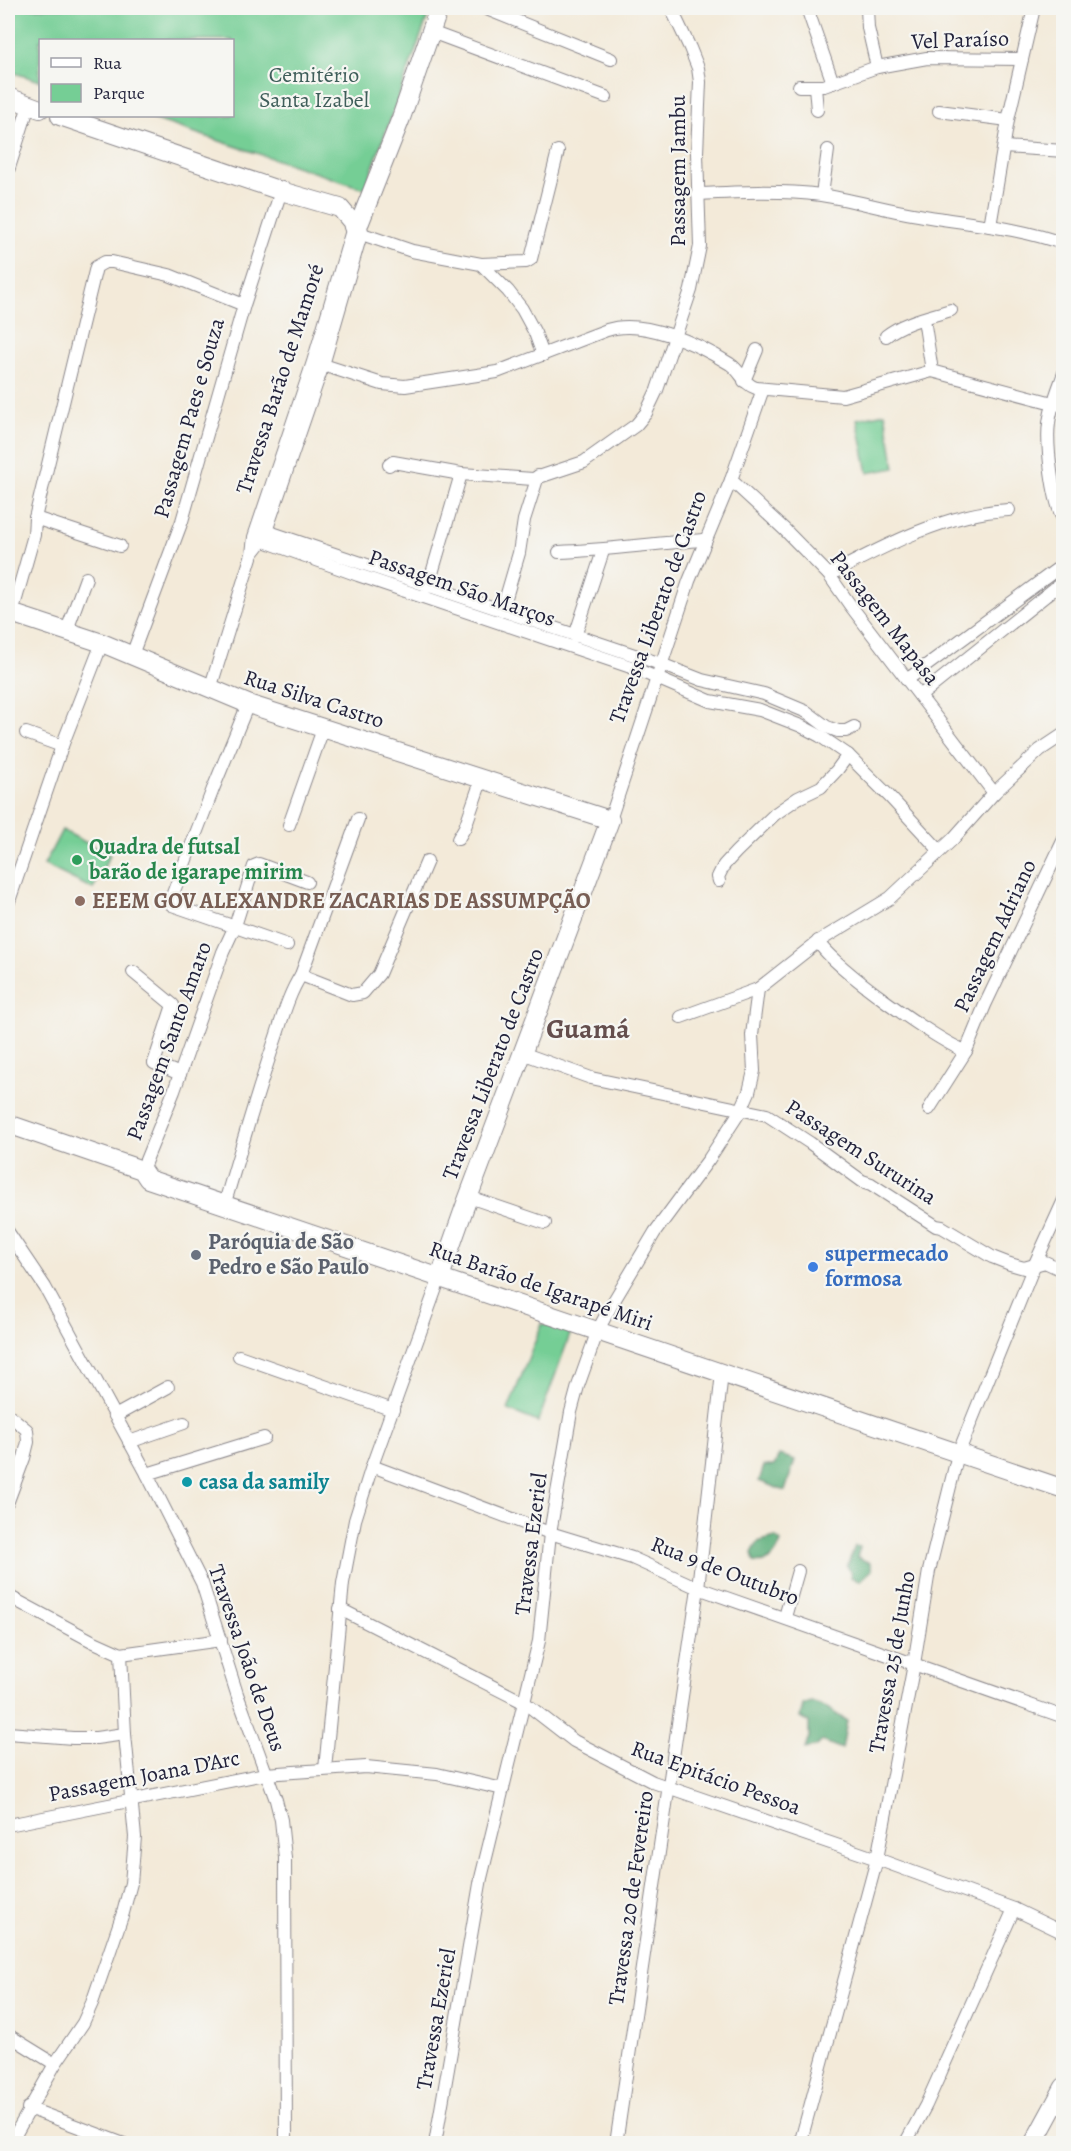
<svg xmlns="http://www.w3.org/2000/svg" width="1071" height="2151" font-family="Alegreya,serif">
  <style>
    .green { fill: #75ce95; stroke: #4c7868; stroke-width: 1.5 }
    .forest { fill: #60b17e; stroke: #416a5c; stroke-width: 1.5 }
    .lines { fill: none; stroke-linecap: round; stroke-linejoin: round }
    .street-casing { stroke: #8a868a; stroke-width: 14 }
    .secondary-casing { stroke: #8a868a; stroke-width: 20 }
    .street { stroke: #fff; stroke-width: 12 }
    .secondary { stroke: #fff; stroke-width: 18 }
    .leisure-dot { fill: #2e9e5b; stroke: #f6f6f2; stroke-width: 2 }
    .education-dot { fill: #8d6e63; stroke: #f6f6f2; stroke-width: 2 }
    .worship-dot { fill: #6b7280; stroke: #f6f6f2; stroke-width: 2 }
    .shop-dot { fill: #3f7fe0; stroke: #f6f6f2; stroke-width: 2 }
    .culture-dot { fill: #0f9aa8; stroke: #f6f6f2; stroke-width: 2 }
    .labels { text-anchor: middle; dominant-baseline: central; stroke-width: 4.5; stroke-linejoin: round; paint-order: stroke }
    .street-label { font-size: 22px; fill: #22223b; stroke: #f6f6f2 }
    .park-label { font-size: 22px; fill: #3f5e5a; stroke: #f6f6f2 }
    .leisure-label { font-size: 22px; font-weight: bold; fill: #27864d; stroke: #f6f6f2; text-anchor: start }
    .education-label { font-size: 22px; font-weight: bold; fill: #785e54; stroke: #f6f6f2; text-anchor: start }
    .worship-label { font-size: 22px; font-weight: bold; fill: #5b616d; stroke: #f6f6f2; text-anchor: start }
    .shop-label { font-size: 22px; font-weight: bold; fill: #366cbe; stroke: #f6f6f2; text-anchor: start }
    .culture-label { font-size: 22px; font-weight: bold; fill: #0d838f; stroke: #f6f6f2; text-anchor: start }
    .district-label { font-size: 28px; font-weight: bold; fill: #644e4d; stroke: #f6f6f2 }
  </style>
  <rect width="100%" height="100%" fill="#f6f6f2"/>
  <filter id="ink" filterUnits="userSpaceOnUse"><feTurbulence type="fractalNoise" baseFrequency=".0167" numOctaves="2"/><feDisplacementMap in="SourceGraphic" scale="12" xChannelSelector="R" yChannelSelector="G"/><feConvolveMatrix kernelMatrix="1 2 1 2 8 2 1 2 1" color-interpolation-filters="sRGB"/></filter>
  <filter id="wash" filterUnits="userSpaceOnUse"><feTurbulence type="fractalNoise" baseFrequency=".008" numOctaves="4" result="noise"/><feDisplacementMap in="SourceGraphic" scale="24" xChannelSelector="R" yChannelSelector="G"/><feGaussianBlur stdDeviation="1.35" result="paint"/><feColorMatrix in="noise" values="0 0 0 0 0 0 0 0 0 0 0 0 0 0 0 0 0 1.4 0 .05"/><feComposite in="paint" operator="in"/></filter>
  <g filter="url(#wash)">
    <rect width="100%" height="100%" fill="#f3ead9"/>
    <!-- green -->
    <g class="green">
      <polygon points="8,8 431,8 365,189 144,116 232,116 232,40 40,40 40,81 8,71"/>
      <polygon points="885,413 895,468 868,473 857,419"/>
      <polygon points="62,830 110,855 93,889 44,865"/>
      <polygon points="542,1324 571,1332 538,1422 508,1410"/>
    </g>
    <!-- forest -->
    <g class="forest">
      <polygon points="779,1455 795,1460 785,1491 759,1481 764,1466 774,1466"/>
      <path d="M 775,1537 L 781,1542 C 776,1556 769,1565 754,1562 L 752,1553 L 758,1542 Z"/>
      <polygon points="855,1546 860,1547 857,1557 870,1563 872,1570 860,1581 850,1577 851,1573 847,1566"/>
      <polygon points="811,1702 827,1708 847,1721 842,1749 822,1741 817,1746 805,1749 809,1737 809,1722 800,1718 803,1705"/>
    </g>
  </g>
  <g filter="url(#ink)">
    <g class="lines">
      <defs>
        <g id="street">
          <polyline points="484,8 611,59"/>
          <polyline points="807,8 833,83"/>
          <polyline points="867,8 868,28 877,67"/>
          <polyline points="431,32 606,97"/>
          <polyline points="799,86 824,86 877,67 927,58 1022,59"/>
          <polyline points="815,87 817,110"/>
          <polyline points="939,111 1008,120"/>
          <polyline points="1004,147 1064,151"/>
          <polyline points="8,171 29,105"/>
          <path d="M 698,194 C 739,192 781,190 821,195 C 849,199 875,207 902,212 C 956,223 1012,225 1064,244"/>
          <polyline points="822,195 828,150"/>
          <polyline points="990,226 1008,120 1034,8"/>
          <polyline points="362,234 412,251 481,264 508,291 522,309 535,333 543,355"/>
          <polyline points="481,264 526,262 531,259 558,151"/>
          <polyline points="924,319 932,371"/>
          <path d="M 886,336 C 903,322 929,317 951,310"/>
          <path d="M 317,363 L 382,384 L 405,386 L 497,372 L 607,330 C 643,318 698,344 730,364 C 742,372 743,384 756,388 L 843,396 L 932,371 L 1064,406"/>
          <path d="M 1064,373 C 1058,390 1051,406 1049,423 C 1046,444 1053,503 1064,520"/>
          <polyline points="744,381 757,350"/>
          <polyline points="389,465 393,462 461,474 533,479 584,462 636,425 646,413 657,390 691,290 700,246 697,153 700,82 698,68 690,48 671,8"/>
          <polyline points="731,480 784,529 829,575 850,605 994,793"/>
          <polyline points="35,518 120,546"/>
          <polyline points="259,527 266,531 661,664 702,680 764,694 807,712 827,727 838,731 846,731 854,727"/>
          <polyline points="256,538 358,575 631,667 710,701 760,710 801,726 820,736 848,755 889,796 940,851"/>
          <path d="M 559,552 C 608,550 656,543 704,540"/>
          <path d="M 829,575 C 882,547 948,512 1009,510"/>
          <polyline points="428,587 461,474"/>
          <polyline points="502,611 519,553 524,520 538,476"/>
          <polyline points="12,613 34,535 35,518 96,267 105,262 112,262 169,275 244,305"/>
          <polyline points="67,630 86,578"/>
          <polyline points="575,636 603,551"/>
          <polyline points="132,655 182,521 244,305 281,191"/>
          <polyline points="908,679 1064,564"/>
          <polyline points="210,689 252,554 254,537 313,362 353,227 360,222 362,231 323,365 263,540 252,554"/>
          <polyline points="920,696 1064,581"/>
          <polyline points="248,704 213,789 172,896 172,905 287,945"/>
          <polyline points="26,733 62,746"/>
          <polyline points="610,820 689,581 731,480 763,389"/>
          <polyline points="289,825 323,729"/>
          <polyline points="458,839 465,827 482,778"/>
          <polyline points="719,881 718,877 724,865 736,852 775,814 798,798 821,787 837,770 848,755"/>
          <polyline points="8,904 62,746 102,643"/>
          <path d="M 818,941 C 829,964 941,1044 966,1051"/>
          <polyline points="133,972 173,1005 154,1063 180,1074"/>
          <polyline points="301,975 352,995 363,993 379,974 427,861"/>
          <polyline points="681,1017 758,989 819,941 890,898 953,839 994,793 1040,750 1064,734"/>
          <polyline points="522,1053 591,1078 767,1115 810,1143 862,1181 871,1184 936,1226 942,1227 992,1257 1010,1264 1024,1268 1045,1262 1064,1271"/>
          <polyline points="929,1109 966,1051 985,1005 1064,839"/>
          <polyline points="142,1170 174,1091 223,952 235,926 254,866 259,864 307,882"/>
          <polyline points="469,1197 545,1223"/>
          <path d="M 224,1206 C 240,1151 256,1097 274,1043 C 282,1020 288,995 301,975 L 358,819"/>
          <polyline points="8,1232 45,1287 147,1474 202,1583 237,1694 276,1800 281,1820 285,1858 286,2144"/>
          <polyline points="239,1356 393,1410"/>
          <polyline points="8,1414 27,1430 28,1442 24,1458 8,1501"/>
          <polyline points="115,1416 168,1387"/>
          <polyline points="129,1442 184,1423"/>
          <polyline points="372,1466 550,1533 632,1558 698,1588 1064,1717"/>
          <polyline points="147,1474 264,1438"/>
          <polyline points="8,1596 92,1641 121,1654 221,1640"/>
          <polyline points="340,1609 525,1703 574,1741 653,1782 877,1859 1014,1909 1064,1933"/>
          <polyline points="785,1617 798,1571"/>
          <polyline points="8,1733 73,1738 96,1738 125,1734"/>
          <polyline points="325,1769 343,1583 355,1520 372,1466 440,1277"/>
          <polyline points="8,1825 265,1774 366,1767 437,1774 503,1789"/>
          <polyline points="8,2035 55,2064"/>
          <polyline points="28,2108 124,2144"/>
          <polyline points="10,2144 55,2064 83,2023 92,2003 123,1913 131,1883 135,1837 125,1734 121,1654"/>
          <polyline points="435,2144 481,1878 539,1641 550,1533 571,1412 578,1386 598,1330 612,1304 655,1232 709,1159 741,1110 749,1092 754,1071 752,1035 758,989"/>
          <polyline points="616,2144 698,1588 722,1373"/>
          <polyline points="800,2144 877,1859 914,1664 929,1571 958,1454 1034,1266 1064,1200"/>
          <polyline points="905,2144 926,2105 1014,1909"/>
        </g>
        <g id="secondary">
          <polyline points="8,97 40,109"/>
          <polyline points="60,116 281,191 340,208 352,222 353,227"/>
          <polyline points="360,222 401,118 439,8"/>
          <polyline points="8,612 102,643 248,704 610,820 465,1206 440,1277"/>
          <polyline points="8,1124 142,1170 148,1179 1064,1489"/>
          <polyline points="1033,2144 1064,2087"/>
        </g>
      </defs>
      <!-- street casing -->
      <use href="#street" class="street-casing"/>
      <!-- secondary casing -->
      <use href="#secondary" class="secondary-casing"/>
      <!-- street -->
      <use href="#street" class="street"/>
      <!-- secondary -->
      <use href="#secondary" class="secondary"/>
    </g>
  </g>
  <!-- markers -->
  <circle class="leisure-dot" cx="77" cy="860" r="6"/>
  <circle class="education-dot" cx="80" cy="901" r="6"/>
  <circle class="worship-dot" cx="196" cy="1255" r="6"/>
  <circle class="shop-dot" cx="813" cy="1267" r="6"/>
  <circle class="culture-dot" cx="187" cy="1482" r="6"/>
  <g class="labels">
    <!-- street labels -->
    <g class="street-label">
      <text transform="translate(960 40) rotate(-2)">Vel Paraíso</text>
      <text transform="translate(678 171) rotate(-90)">Passagem Jambu</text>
      <text transform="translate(280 379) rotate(-72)">Travessa Barão de Mamoré</text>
      <text transform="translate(189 418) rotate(-74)">Passagem Paes e Souza</text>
      <text transform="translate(462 588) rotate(19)">Passagem São Marços</text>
      <text transform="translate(658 607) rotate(-70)">Travessa Liberato de Castro</text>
      <text transform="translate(885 618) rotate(52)">Passagem Mapasa</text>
      <text transform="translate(314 699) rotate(18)">Rua Silva Castro</text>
      <text transform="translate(995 936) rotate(-65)">Passagem Adriano</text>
      <text transform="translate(169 1041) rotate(-70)">Passagem Santo Amaro</text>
      <text transform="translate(493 1064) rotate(-69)">Travessa Liberato de Castro</text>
      <text transform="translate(861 1152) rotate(33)">Passagem Sururina</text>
      <text transform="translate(541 1286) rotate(19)">Rua Barão de Igarapé Miri</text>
      <text transform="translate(531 1544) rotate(-83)">Travessa Ezeriel</text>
      <text transform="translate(725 1571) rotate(21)">Rua 9 de Outubro</text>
      <text transform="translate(247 1658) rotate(71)">Travessa João de Deus</text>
      <text transform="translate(892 1662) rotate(-80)">Travessa 25 de Junho</text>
      <text transform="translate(144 1776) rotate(-11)">Passagem Joana D’Arc</text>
      <text transform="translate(716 1778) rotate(20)">Rua Epitácio Pessoa</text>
      <text transform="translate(631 1898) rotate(-82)">Travessa 20 de Fevereiro</text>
      <text transform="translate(436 2019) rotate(-80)">Travessa Ezeriel</text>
    </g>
    <!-- park labels -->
    <g class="park-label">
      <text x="314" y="75">Cemitério<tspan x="314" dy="25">Santa Izabel</tspan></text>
    </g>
    <!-- leisure labels -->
    <g class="leisure-label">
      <text x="89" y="847">Quadra de futsal<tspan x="89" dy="25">barão de igarape mirim</tspan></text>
    </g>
    <!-- education labels -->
    <g class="education-label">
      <text x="92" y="901">EEEM GOV ALEXANDRE ZACARIAS DE ASSUMPÇÃO</text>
    </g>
    <!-- worship labels -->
    <g class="worship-label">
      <text x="208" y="1242">Paróquia de São<tspan x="208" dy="25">Pedro e São Paulo</tspan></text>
    </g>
    <!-- shop labels -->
    <g class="shop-label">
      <text x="825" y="1254">supermecado<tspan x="825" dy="25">formosa</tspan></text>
    </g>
    <!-- culture labels -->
    <g class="culture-label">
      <text x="199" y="1482">casa da samily</text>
    </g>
    <!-- district labels -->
    <g class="district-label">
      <text x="588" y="1029">Guamá</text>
    </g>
  </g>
  <!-- margin -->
  <rect width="1071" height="2151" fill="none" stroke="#f6f6f2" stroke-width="30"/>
  <!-- legend -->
  <rect x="39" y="39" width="195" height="78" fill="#f6f6f2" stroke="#a1a1a9" stroke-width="1.5"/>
  <rect x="51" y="58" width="30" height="9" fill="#ffffff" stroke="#a1a1a9" stroke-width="1.5"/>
  <text x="93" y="69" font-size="18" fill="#22223b">Rua</text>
  <rect x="51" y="84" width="30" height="18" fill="#75ce95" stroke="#a1a1a9" stroke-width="1.5"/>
  <text x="93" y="99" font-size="18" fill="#22223b">Parque</text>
</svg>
